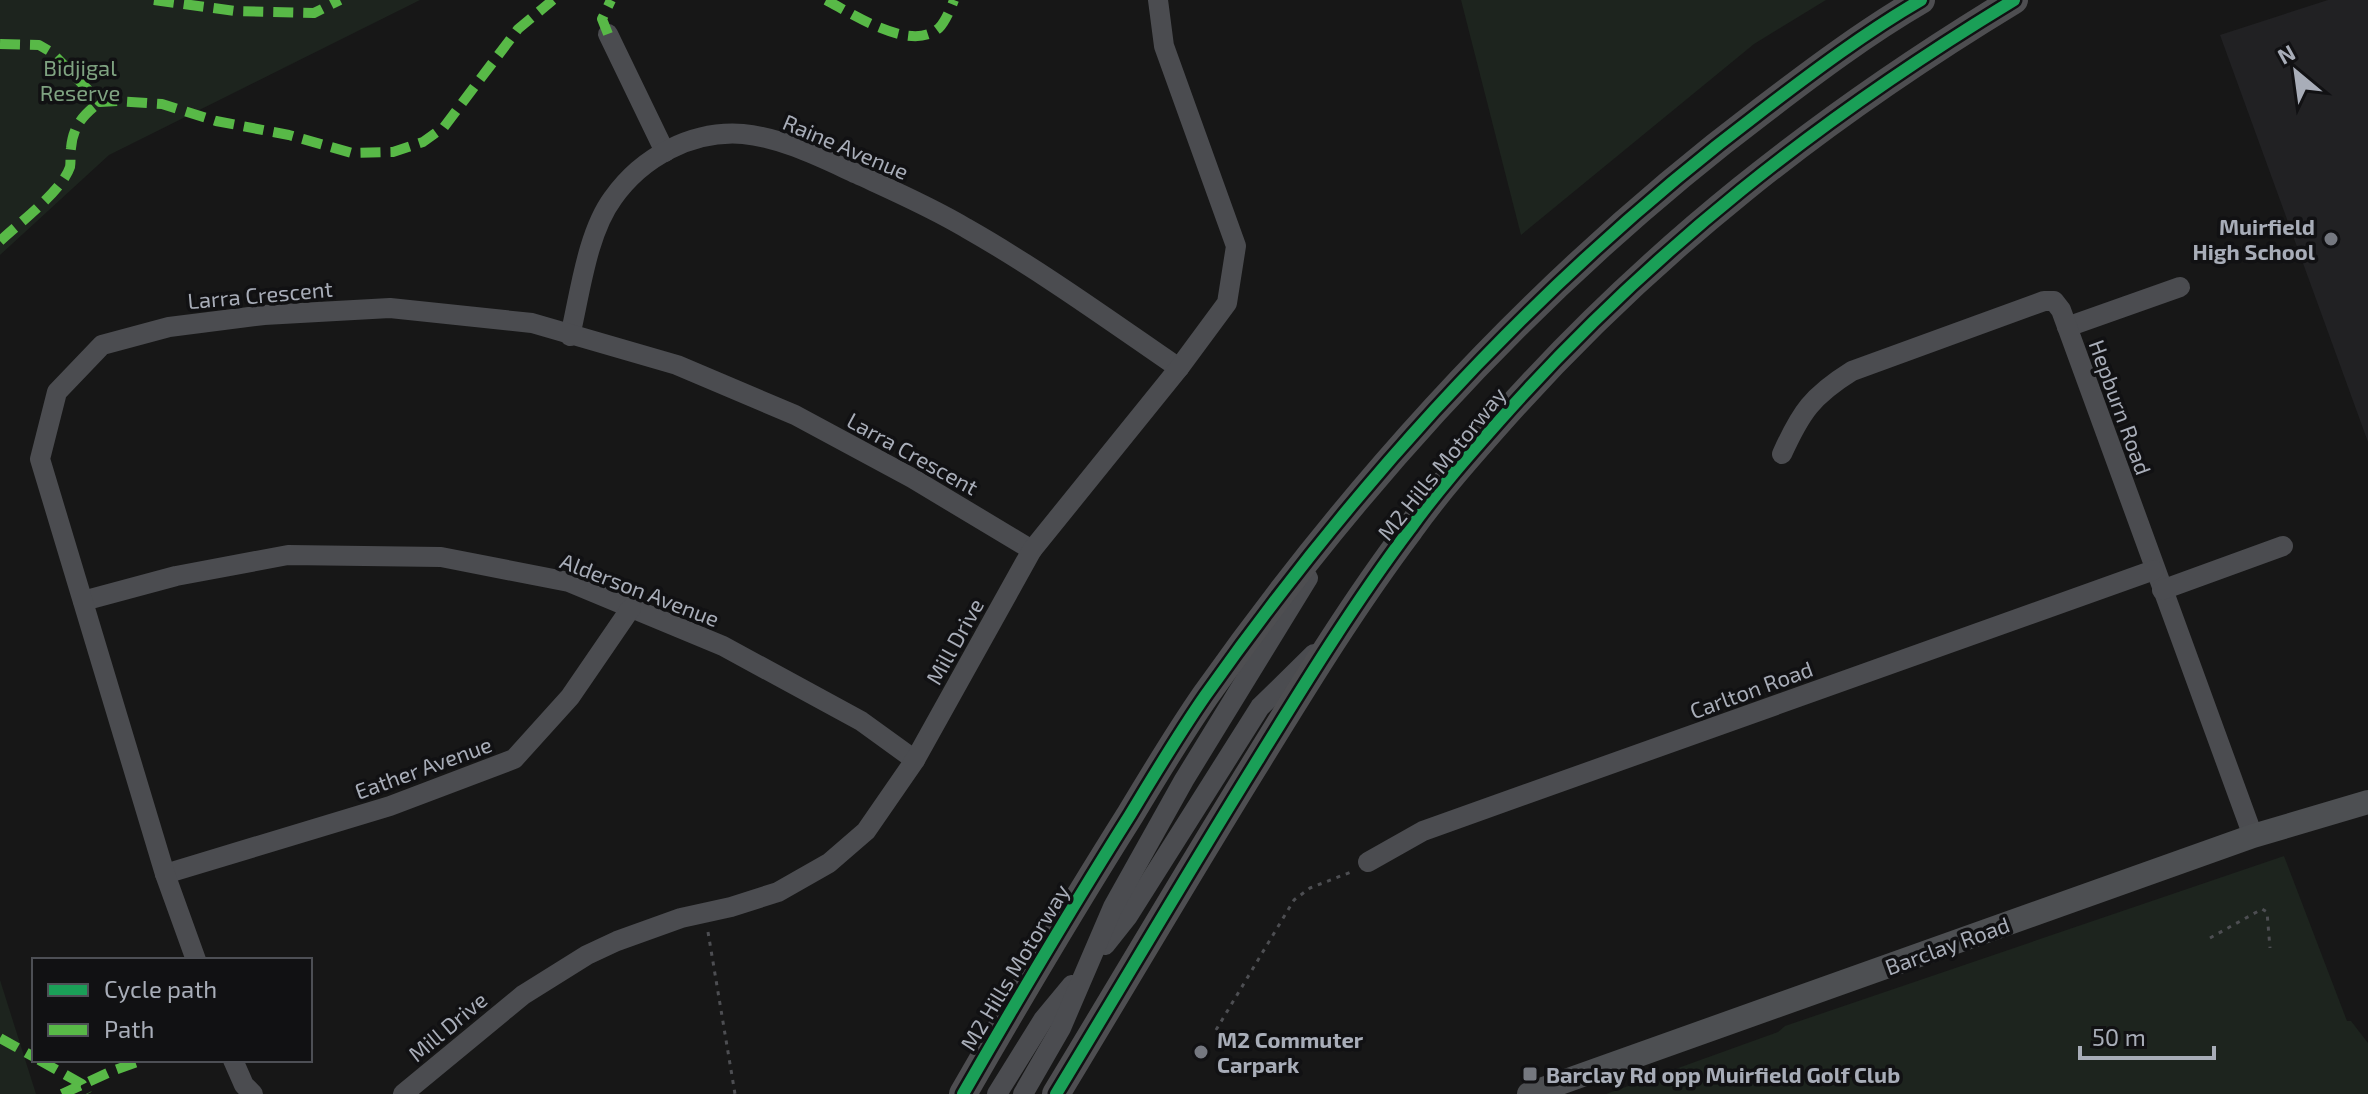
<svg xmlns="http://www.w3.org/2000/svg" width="2368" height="1094" font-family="'Exo 2',sans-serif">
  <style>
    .built { fill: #212123 }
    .green { fill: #1d241e }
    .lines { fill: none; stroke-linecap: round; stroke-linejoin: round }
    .path { stroke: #4d4e52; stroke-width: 3; stroke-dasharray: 4 6; stroke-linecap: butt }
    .minor { stroke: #4b4c50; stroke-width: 20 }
    .major { stroke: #4d4f52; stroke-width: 24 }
    .highway { stroke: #4e4e51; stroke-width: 28 }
    .quiet { stroke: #58b947; stroke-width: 10; stroke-dasharray: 20 10; stroke-linecap: butt }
    .cycleway-casing { stroke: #111113; stroke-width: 17 }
    .cycleway { stroke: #1a9f57; stroke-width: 12 }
    .poi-dot { fill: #757880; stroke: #111113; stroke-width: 3 }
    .labels { text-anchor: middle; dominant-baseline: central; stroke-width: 7; stroke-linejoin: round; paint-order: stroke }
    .park-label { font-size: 22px; fill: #7fa381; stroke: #111113 }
    .street-label { font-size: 22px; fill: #a8adb8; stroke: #111113 }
    .poi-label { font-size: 22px; font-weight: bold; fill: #a8adb8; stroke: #111113; text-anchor: start }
  </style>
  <rect width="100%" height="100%" fill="#171717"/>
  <!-- built -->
  <polygon class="built" points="2328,0 2368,0 2368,442 2220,35"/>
  <!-- green -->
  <g class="green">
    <polygon points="0,0 420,0 109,155 0,255"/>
    <polygon points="1461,0 1826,0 1754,44 1521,235"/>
    <polygon points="2284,856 2347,1021 2351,1021 2368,1043 2368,1094 1606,1094 1778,1032 1785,1026"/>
    <polygon points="0,980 36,1094 0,1094"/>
  </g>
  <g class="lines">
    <!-- path -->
    <g class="path">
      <polyline points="708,932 735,1094"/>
      <polyline points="2210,938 2262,909 2267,912 2270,948"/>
      <polyline points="1216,1030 1294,900 1310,888 1351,872"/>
    </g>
    <!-- minor -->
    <g class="minor">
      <polyline points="608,34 665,152"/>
      <polyline points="2067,327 2180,287"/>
      <path d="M 570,336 C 580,294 587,233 613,198 C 642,157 692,130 743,134 C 783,138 822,158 857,174 C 894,191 931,207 966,228 C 1040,270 1109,320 1179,368"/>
      <path d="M 1782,454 C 1801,412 1812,396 1852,371 L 2044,301 L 2054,301 L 2061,310 L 2253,836"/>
      <polyline points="2162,590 2283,546"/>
      <polyline points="83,601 176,576 288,555 441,557 569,582 723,646 861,721 915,760"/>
      <polyline points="1368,862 1423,831 2154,570"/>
      <polyline points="165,874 390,806 514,759 570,697 631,608"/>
      <polyline points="1105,945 1128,916 1260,707 1314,654"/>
      <polyline points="196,960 165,874 40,459 57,392 102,345 169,327 264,315 390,308 532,323 677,365 795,415 912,478 1032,550"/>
      <polyline points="233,1060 244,1085 253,1094"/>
      <polyline points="403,1094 523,995 587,955 617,941 681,918 731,907 778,892 829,863 866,831 915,760 1032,550 1179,368 1227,303 1236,246 1164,46 1158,0"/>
      <polyline points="997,1094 1043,1020 1072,985"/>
      <polyline points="1023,1094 1061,1028 1113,907 1184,780 1308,578"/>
    </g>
    <!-- major -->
    <polyline class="major" points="1529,1094 2253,836 2368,802"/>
    <!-- highway -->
    <g class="highway">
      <path d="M 963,1094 C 1017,1000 1072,907 1130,815 C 1154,775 1178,735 1205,696 C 1361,475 1547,273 1763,110 C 1814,71 1866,32 1921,0"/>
      <path d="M 1056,1094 C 1124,982 1190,869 1259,758 C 1307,680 1355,602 1410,529 C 1437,491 1469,455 1500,420 C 1650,251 1821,117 2014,0"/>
    </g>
    <!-- quiet -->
    <g class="quiet">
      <polyline points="154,0 235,11 314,13 340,0"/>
      <path d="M 826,0 C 853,14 911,53 939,28 C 945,22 951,8 954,0"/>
      <polyline points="608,34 602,19 611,0"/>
      <polyline points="0,44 39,45 51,52 100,102 117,101 162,104 216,121 289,135 352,153 393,152 423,142 444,127 518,29 553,0"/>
      <path d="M 0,241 C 18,224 62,191 70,167 C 71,162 70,154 71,148 C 73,126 83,115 100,102"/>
      <polyline points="0,1038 34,1057"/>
      <polyline points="39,1060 82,1084 87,1094"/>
      <polyline points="62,1094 112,1071 143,1060"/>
    </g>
    <defs>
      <g id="cycleway">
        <path d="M 963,1094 C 1017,1000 1072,907 1130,815 C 1154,775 1178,735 1205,696 C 1361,475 1547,273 1763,110 C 1814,71 1866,32 1921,0"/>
        <path d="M 1056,1094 C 1124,982 1190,869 1259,758 C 1307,680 1355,602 1410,529 C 1437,491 1469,455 1500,420 C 1650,251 1821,117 2014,0"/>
      </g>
    </defs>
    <!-- cycleway casing -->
    <use href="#cycleway" class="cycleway-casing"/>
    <!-- cycleway -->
    <use href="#cycleway" class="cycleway"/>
  </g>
  <!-- markers -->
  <g class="poi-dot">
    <circle cx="2331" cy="239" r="8"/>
    <circle cx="1201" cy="1052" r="8"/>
    <rect x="1522" y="1066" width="16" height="16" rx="4"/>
  </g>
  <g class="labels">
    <!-- park labels -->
    <g class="park-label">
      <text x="80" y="67">Bidjigal<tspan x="80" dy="25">Reserve</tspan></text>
    </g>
    <!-- street labels -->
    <g class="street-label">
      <text transform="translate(846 146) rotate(23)">Raine Avenue</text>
      <text transform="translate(260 294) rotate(-5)">Larra Crescent</text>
      <text transform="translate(2121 407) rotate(70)">Hepburn Road</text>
      <text transform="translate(913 453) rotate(29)">Larra Crescent</text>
      <text transform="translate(1441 463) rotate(-51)">M2 Hills Motorway</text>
      <text transform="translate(640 589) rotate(21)">Alderson Avenue</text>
      <text transform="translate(954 641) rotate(-61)">Mill Drive</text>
      <text transform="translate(1751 689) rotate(-20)">Carlton Road</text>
      <text transform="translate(423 767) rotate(-20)">Eather Avenue</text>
      <text transform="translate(1947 945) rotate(-20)">Barclay Road</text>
      <text transform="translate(1014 967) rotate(-59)">M2 Hills Motorway</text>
      <text transform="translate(447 1026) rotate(-40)">Mill Drive</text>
    </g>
    <!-- poi labels -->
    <g class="poi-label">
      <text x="2315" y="226" text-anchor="end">Muirfield<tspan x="2315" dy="25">High School</tspan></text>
      <text x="1217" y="1039">M2 Commuter<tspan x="1217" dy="25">Carpark</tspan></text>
      <text x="1546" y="1074">Barclay Rd opp Muirfield Golf Club</text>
    </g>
  </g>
  <!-- legend -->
  <rect x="32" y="958" width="280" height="104" fill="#111113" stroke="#4d4f55" stroke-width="2"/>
  <rect x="48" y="984" width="40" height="12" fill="#1a9f57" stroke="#4d4f55" stroke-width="2"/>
  <text x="104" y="998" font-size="24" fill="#a8adb8">Cycle path</text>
  <rect x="48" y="1024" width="40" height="12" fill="#58b947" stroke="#4d4f55" stroke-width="2"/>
  <text x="104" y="1038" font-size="24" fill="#a8adb8">Path</text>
  <!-- north arrow -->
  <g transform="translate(2296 72) rotate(331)" stroke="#111113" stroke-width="6" paint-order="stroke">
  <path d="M0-6L14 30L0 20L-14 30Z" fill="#a8adb8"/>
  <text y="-12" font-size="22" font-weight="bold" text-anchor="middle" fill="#a8adb8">N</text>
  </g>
  <!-- scale -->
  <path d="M2080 1046v12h134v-12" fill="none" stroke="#a8adb8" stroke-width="4"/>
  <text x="2092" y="1046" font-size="24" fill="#a8adb8" stroke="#111113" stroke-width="6" paint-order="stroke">50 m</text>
</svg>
